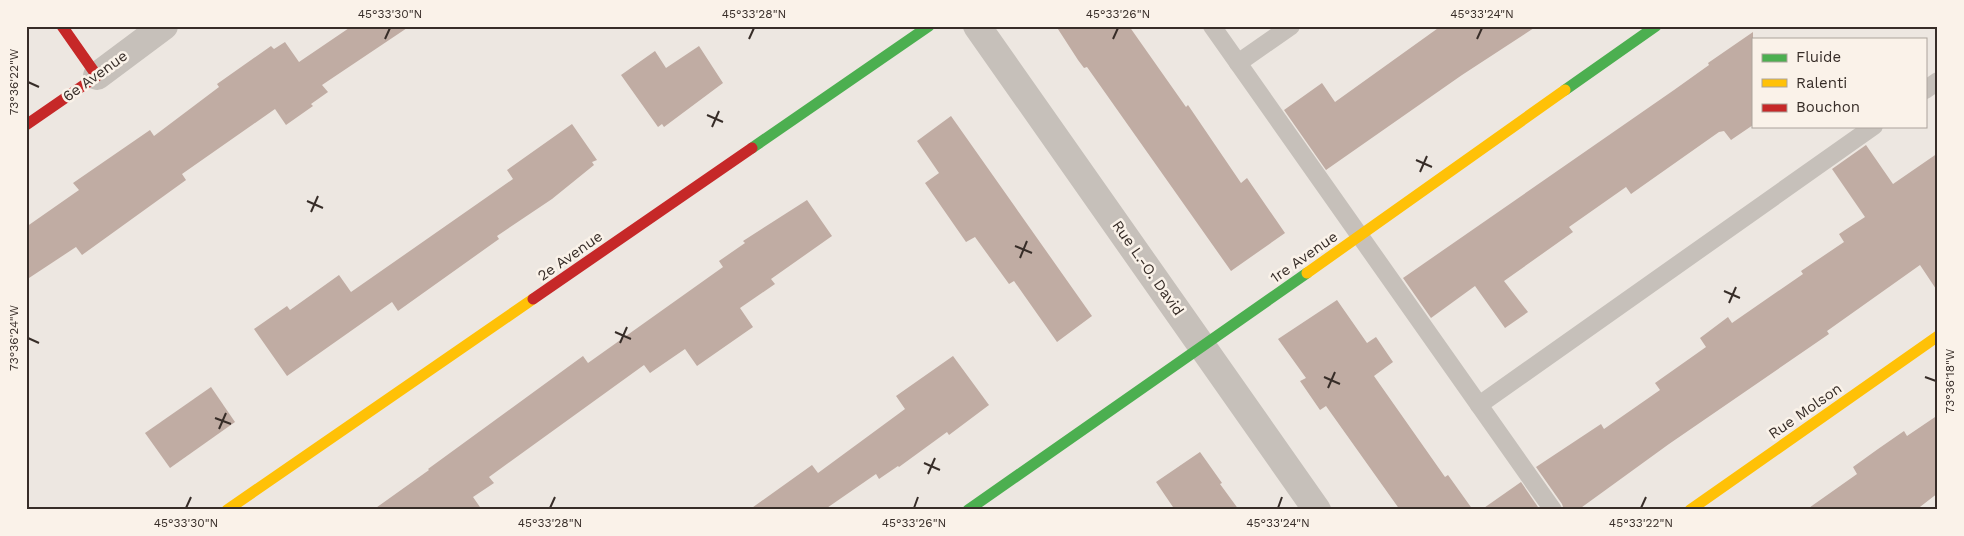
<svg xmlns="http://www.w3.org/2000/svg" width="1964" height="536" font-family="'Work Sans',sans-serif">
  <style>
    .building { fill: #c0aca3 }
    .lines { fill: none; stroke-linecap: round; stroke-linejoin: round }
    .lane { stroke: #c6c0ba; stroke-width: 18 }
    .street { stroke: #c6c0ba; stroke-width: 28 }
    .fast { stroke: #4caf50; stroke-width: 11 }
    .slow { stroke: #ffc107; stroke-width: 11 }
    .jam { stroke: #c62828; stroke-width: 11 }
    .ticks { fill: none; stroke: #372d28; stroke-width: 2 }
    .labels { text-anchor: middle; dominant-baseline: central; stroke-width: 5; stroke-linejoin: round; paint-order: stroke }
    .street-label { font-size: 15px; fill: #372d28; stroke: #faf2e9 }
    .neatline { fill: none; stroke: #372d28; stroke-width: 2 }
    .ticks-label { font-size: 12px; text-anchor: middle; fill: #372d28 }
  </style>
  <rect width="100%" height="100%" fill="#ede7e1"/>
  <!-- building -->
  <g class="building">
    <polygon points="352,26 410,26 322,85 328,92 311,104 313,106 286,125 275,109 182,174 186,180 82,255 76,247 26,280 26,227 79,190 73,183 150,130 154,136 219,87 217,84 271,46 274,49 285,42 299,62"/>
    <polygon points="1056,26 1129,26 1186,107 1188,105 1241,183 1247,178 1285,233 1231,271 1087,67 1084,68 1078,60"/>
    <polygon points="1441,26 1537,26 1462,75 1326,170 1284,110 1322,83 1335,102"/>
    <polygon points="1753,32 1753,125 1731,140 1724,131 1719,132 1631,194 1626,187 1569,227 1573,232 1504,281 1528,312 1505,328 1475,286 1431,318 1403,278 1674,90 1709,65 1708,63"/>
    <polygon points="699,46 723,83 664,127 662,124 658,127 621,75 655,51 666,68"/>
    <polygon points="951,116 1092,316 1057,342 1014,281 1009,284 975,237 966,242 925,183 939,173 917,141"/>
    <polygon points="572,124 597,160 592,162 594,165 552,199 497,236 499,239 398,311 392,302 287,376 254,329 287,306 290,310 339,275 351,292 513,179 507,170"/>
    <polygon points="1866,145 1893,184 1938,153 1938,292 1920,265 1827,331 1829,334 1669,444 1578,510 1564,510 1562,504 1536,467 1601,424 1604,429 1660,390 1655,383 1706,347 1700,338 1728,317 1732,323 1803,274 1801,271 1844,242 1839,234 1865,217 1832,169"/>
    <polygon points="807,200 832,236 771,279 775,284 740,308 753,327 697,366 685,349 650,373 644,365 489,477 494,483 473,497 482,510 373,510 429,470 428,469 583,356 588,363 723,267 719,261 745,243 743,241"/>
    <polygon points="1337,300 1367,343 1376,337 1393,362 1374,376 1445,477 1448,475 1473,510 1400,510 1326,406 1320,410 1300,381 1306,378 1278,339"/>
    <polygon points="953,356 989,405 949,435 947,432 899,467 898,466 879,479 876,474 824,510 749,510 812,465 818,473 905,409 896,396"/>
    <polygon points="211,387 235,422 170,468 145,433"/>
    <polygon points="1938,415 1938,493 1916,510 1806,510 1857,474 1853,467 1878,449 1904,431 1907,436"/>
    <polygon points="1200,452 1222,483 1220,484 1239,510 1175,510 1156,482"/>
    <polygon points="1521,482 1540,510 1481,510"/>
  </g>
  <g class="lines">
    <!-- lane -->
    <g class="lane">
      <polyline points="1212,26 1553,510"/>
      <polyline points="1238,63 1291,26"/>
      <polyline points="1925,90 1938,81"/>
      <polyline points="1479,405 1874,126"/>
    </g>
    <!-- street -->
    <g class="street">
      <polyline points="977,26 1317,510"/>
      <polyline points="97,76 164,26"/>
    </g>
    <!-- fast -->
    <g class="fast">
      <polyline points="1565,90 1656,26"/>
      <polyline points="752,148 929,26"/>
      <polyline points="968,510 1307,273"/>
    </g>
    <!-- slow -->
    <g class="slow">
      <polyline points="1307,273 1565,90"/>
      <polyline points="227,510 533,299"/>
      <polyline points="1690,510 1938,336"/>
    </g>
    <!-- jam -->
    <g class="jam">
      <polyline points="26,125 97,76 62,26"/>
      <polyline points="533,299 752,148"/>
    </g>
  </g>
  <!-- ticks -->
  <path class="ticks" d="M 385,39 L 390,28M 749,39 L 754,28M 1113,39 L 1118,28M 1477,39 L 1482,28M 28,82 L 39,87M 707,115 L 723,122M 712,127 L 719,111M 1416,160 L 1432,167M 1420,172 L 1427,156M 307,201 L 323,208M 311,212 L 318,196M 1015,246 L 1032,253M 1020,258 L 1027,241M 1724,291 L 1740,298M 1729,303 L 1736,287M 615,332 L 631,339M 28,338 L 39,343M 620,343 L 627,327M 1324,377 L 1340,384M 1925,377 L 1936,381M 1328,388 L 1335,372M 215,418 L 231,424M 219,429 L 226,413M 924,463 L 940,470M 928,474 L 935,458M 186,508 L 191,497M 550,508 L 555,497M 914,508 L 918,497M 1278,508 L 1282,497M 1641,508 L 1646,497"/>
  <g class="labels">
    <!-- street labels -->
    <g class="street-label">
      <text transform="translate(95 76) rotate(-36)">6e Avenue</text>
      <text transform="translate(570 256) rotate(-35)">2e Avenue</text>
      <text transform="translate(1304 257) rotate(-35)">1re Avenue</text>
      <text transform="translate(1148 268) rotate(55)">Rue L.-O. David</text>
      <text transform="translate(1805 411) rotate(-35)">Rue Molson</text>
    </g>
  </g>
  <!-- border -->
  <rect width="1964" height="536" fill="none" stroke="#faf2e9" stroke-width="55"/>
  <!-- legend -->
  <rect x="1752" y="38" width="175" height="90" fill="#faf2e9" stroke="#aca39c"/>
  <rect x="1762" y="54" width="25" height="8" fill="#4caf50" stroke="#aca39c"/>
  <text x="1796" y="62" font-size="15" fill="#372d28">Fluide</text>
  <rect x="1762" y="79" width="25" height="8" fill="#ffc107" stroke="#aca39c"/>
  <text x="1796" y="88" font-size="15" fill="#372d28">Ralenti</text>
  <rect x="1762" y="104" width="25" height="8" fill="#c62828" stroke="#aca39c"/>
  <text x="1796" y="112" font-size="15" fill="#372d28">Bouchon</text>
  <rect x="28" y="28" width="1908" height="480" class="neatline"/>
  <g class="ticks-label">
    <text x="390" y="18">45°33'30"N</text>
    <text x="754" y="18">45°33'28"N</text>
    <text x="1118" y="18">45°33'26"N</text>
    <text x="1482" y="18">45°33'24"N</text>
    <text transform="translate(14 82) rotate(-90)" y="4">73°36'22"W</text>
    <text transform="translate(14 338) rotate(-90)" y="4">73°36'24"W</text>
    <text transform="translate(1950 381) rotate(-90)" y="4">73°36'18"W</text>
    <text x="186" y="527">45°33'30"N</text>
    <text x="550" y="527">45°33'28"N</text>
    <text x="914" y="527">45°33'26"N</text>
    <text x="1278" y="527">45°33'24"N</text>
    <text x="1641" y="527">45°33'22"N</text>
  </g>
</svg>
